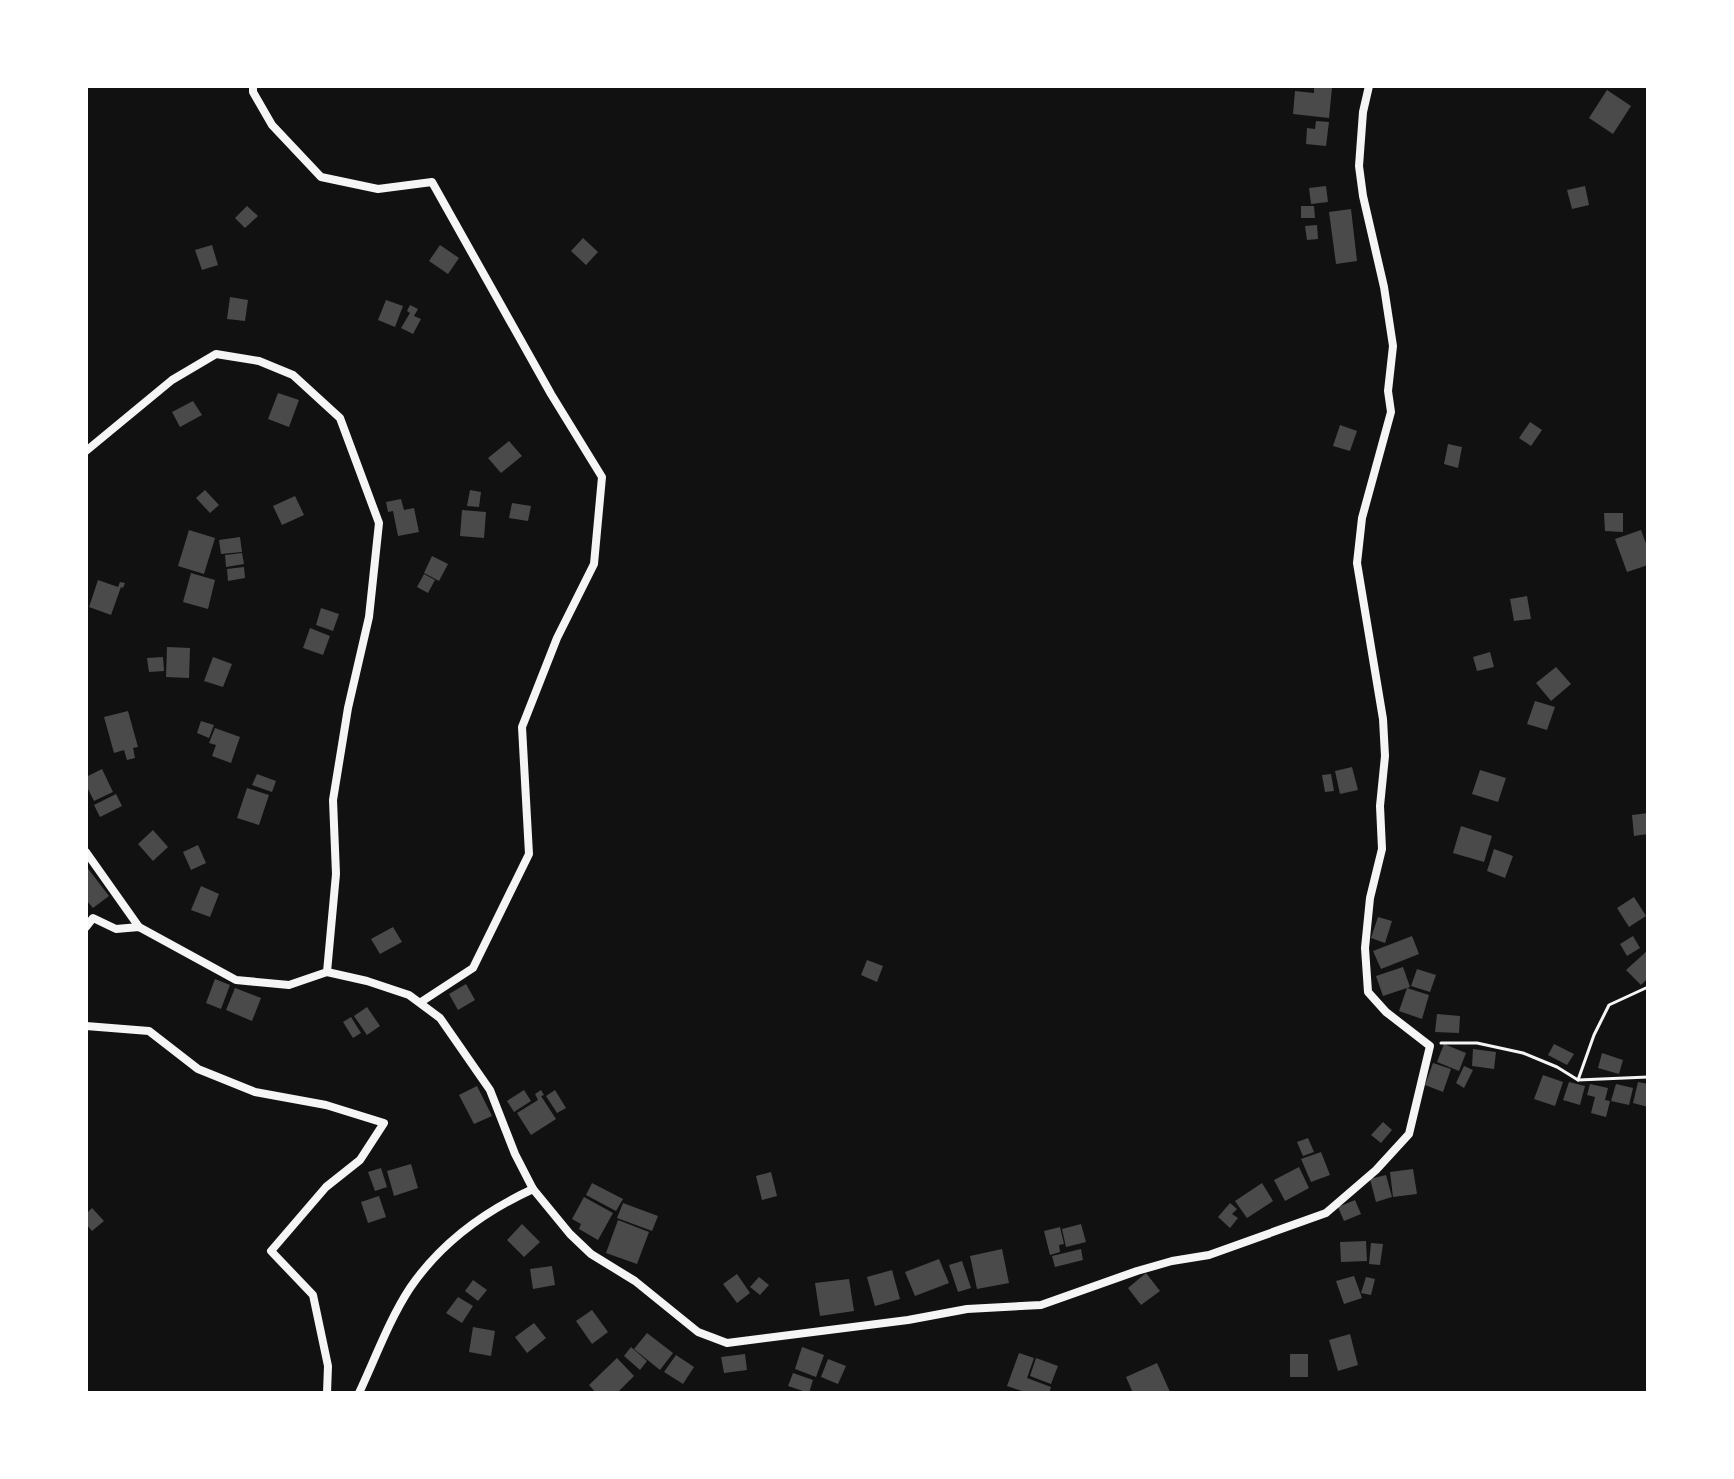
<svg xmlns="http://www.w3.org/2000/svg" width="1734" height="1479" font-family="'Times New Roman',serif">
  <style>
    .building { fill: #4a4a4a }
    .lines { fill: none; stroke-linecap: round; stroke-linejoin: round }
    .path { stroke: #f5f5f5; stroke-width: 3 }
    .minor { stroke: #f5f5f5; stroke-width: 8 }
  </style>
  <rect width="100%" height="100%" fill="#111"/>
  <!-- building -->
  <g class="building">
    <polygon points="1314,86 1332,88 1329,118 1293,114 1295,91 1314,93"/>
    <polygon points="1607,90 1631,106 1613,134 1589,118"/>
    <polygon points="1316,121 1329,122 1326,146 1306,144 1307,128 1315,129"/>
    <polygon points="1326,186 1328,202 1311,204 1309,188"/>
    <polygon points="1585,186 1589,205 1572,209 1567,190"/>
    <polygon points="247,206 258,216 245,228 235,218"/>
    <polygon points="1301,206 1314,206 1315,218 1301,218"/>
    <polygon points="1351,209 1357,261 1336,264 1329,212"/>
    <polygon points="1317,225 1318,239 1307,240 1305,226"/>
    <polygon points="583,238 598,252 586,265 571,251"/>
    <polygon points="212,245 218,265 202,270 195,250"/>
    <polygon points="440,245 459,258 448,274 429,261"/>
    <polygon points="230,297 248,300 245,321 227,319"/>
    <polygon points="386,300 403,306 395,327 378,320"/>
    <polygon points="410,305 418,309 414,316 421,319 413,334 401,328 410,313 407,311"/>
    <polygon points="278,393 299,400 289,427 268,419"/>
    <polygon points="193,401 202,415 180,427 172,412"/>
    <polygon points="1530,422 1542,430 1531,446 1519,438"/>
    <polygon points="1340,425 1357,431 1350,451 1333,446"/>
    <polygon points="509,441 522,456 501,473 488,458"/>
    <polygon points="1448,444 1462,447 1458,468 1444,464"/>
    <polygon points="205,490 219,505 210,513 196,498"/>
    <polygon points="470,490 481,492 479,507 467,506"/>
    <polygon points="295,496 304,515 282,525 273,506"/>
    <polygon points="401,499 404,510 414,508 419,532 398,536 393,511 388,512 386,502"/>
    <polygon points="512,503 531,506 528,521 509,518"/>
    <polygon points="462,510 486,512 484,538 460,536"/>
    <polygon points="1604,513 1623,513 1623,532 1605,531"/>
    <polygon points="189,530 215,538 204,574 178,566"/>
    <polygon points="1641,530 1648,549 1648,565 1627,572 1615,539"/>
    <polygon points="240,537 242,552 221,554 219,540"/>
    <polygon points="242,553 244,564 226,567 225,555"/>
    <polygon points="432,556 448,564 439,581 424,573"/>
    <polygon points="244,567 245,578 228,581 227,569"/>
    <polygon points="191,573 215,580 208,609 183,602"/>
    <polygon points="424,574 435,580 428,593 417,587"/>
    <polygon points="98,580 118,587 120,582 125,583 123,588 121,587 111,615 89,607"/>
    <polygon points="1527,596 1531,619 1514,621 1510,599"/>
    <polygon points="321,608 339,614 333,631 316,625"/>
    <polygon points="310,628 330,636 323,655 303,648"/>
    <polygon points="167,647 190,648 189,678 166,677"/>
    <polygon points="1490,652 1494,667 1477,671 1473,657"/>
    <polygon points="163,657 164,671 149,672 147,658"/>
    <polygon points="213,657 232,664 223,687 204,681"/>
    <polygon points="1556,667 1571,684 1551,701 1536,683"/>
    <polygon points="1535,701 1555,707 1547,730 1527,724"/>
    <polygon points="128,711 138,747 133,748 135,758 127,760 124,750 114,753 104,717"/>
    <polygon points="201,721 214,725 209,738 197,733"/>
    <polygon points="215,728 240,737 231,763 212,756 216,745 209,743"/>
    <polygon points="1352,767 1358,790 1340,794 1335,771"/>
    <polygon points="102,769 113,792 94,801 86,785 86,777"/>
    <polygon points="1480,770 1506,778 1498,802 1472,794"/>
    <polygon points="257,774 276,781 272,792 252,785"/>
    <polygon points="1331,774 1334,791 1325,792 1322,775"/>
    <polygon points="247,788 269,795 259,825 237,818"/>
    <polygon points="116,794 122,806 100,817 94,805"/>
    <polygon points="1648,813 1648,834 1634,836 1632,815"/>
    <polygon points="1461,826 1492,836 1484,862 1453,853"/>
    <polygon points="153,830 168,847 153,861 138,844"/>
    <polygon points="198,845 206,863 191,870 183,852"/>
    <polygon points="1494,849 1513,856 1505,878 1487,871"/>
    <polygon points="86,866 109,896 93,908 86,900"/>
    <polygon points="201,886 219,894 210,917 191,910"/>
    <polygon points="1634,897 1646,916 1629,927 1617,908"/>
    <polygon points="1378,917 1392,921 1385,943 1371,938"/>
    <polygon points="393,927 402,942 380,954 371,939"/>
    <polygon points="1412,936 1419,954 1381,969 1373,951"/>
    <polygon points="1633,936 1640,948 1627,956 1620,944"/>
    <polygon points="1648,950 1648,978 1641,985 1626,970"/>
    <polygon points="867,960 883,966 877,982 861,975"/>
    <polygon points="1403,967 1410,987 1383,996 1376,976"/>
    <polygon points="1417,969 1436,975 1430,992 1411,986"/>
    <polygon points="215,979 230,985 221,1009 206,1003"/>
    <polygon points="466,984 475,1000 458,1010 449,994"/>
    <polygon points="235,988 261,998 252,1021 226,1010"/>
    <polygon points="1407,988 1429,995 1422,1019 1399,1011"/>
    <polygon points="367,1007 380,1026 367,1035 354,1016"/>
    <polygon points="1437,1014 1460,1016 1459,1033 1435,1032"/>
    <polygon points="351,1017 361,1033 353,1038 343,1022"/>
    <polygon points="1444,1044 1466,1053 1459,1071 1437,1062"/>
    <polygon points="1554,1044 1574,1054 1567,1065 1548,1055"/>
    <polygon points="1473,1049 1496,1052 1494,1069 1472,1066"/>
    <polygon points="1602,1053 1623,1060 1619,1074 1598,1068"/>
    <polygon points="1433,1063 1451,1069 1443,1092 1425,1085"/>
    <polygon points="1464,1066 1473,1070 1464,1088 1456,1083"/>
    <polygon points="1543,1075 1563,1082 1555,1106 1534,1099"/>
    <polygon points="1569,1082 1585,1086 1580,1105 1563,1100"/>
    <polygon points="1638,1082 1648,1084 1648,1107 1633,1103"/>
    <polygon points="1590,1084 1608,1088 1605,1100 1610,1101 1606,1117 1591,1113 1595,1097 1587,1095"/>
    <polygon points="1616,1084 1633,1088 1629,1105 1611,1101"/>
    <polygon points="477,1086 492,1116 474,1124 459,1095"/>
    <polygon points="524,1090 531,1101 514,1112 507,1101"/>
    <polygon points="541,1090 544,1095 541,1096 556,1119 531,1135 517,1113 538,1100 535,1094"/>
    <polygon points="555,1090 566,1108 557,1113 546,1096"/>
    <polygon points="1383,1122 1392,1130 1381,1143 1371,1135"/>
    <polygon points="1308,1138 1314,1152 1303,1156 1297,1142"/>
    <polygon points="1321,1152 1330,1175 1311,1182 1301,1159"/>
    <polygon points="411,1164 418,1188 394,1196 387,1171"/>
    <polygon points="1299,1167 1309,1188 1285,1201 1274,1180"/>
    <polygon points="381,1168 387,1187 375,1191 368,1172"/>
    <polygon points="1413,1169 1417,1194 1393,1197 1390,1172"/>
    <polygon points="771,1172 777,1196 762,1200 756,1176"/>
    <polygon points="1386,1175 1392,1197 1376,1202 1370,1179"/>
    <polygon points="592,1183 623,1199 616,1211 586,1195"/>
    <polygon points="1262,1183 1273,1201 1247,1218 1235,1201"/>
    <polygon points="379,1196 386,1217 368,1223 361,1202"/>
    <polygon points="584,1197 613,1213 598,1240 579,1229 581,1224 572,1219"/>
    <polygon points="1355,1200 1361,1214 1344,1221 1338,1207"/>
    <polygon points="623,1203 658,1216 652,1231 617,1218"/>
    <polygon points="1230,1203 1237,1209 1232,1214 1238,1218 1230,1228 1218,1217"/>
    <polygon points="92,1208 104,1221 92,1231 86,1224 86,1214"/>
    <polygon points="618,1220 649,1232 637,1264 606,1253"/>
    <polygon points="522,1224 540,1242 524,1257 507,1240"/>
    <polygon points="1081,1224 1086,1242 1066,1247 1062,1229"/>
    <polygon points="1060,1227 1064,1244 1059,1245 1060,1252 1050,1255 1044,1231"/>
    <polygon points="1366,1241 1367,1261 1341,1262 1340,1242"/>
    <polygon points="1371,1243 1383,1244 1380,1265 1369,1264"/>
    <polygon points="1002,1249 1009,1283 977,1289 970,1256"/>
    <polygon points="1081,1249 1083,1260 1055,1267 1052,1256"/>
    <polygon points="939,1259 949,1283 915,1296 905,1272"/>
    <polygon points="962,1261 971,1288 958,1292 949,1265"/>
    <polygon points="552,1266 555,1285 533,1289 530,1269"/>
    <polygon points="892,1270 900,1299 875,1306 867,1277"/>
    <polygon points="1146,1273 1160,1291 1141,1305 1128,1288"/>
    <polygon points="737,1274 750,1293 737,1303 723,1284"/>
    <polygon points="1354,1276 1362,1298 1344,1304 1336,1281"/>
    <polygon points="759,1277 769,1285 760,1295 750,1287"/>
    <polygon points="1366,1277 1375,1279 1371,1295 1361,1293"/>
    <polygon points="849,1279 854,1311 820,1316 815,1283"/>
    <polygon points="473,1280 487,1290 478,1301 465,1291"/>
    <polygon points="458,1297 473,1306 462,1323 446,1313"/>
    <polygon points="592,1310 608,1332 592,1344 576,1321"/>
    <polygon points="534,1323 546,1338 527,1353 515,1337"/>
    <polygon points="473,1327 495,1331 491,1356 469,1352"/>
    <polygon points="647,1333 673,1353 660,1370 634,1349"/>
    <polygon points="1350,1334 1358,1365 1338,1371 1329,1340"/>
    <polygon points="631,1347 647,1361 640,1370 624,1356"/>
    <polygon points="802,1347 824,1355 816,1377 795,1369"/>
    <polygon points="1019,1353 1034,1358 1027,1378 1051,1387 1049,1393 1028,1393 1007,1386"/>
    <polygon points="745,1354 747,1370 724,1373 721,1357"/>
    <rect x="1290" y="1354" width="18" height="23"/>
    <polygon points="676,1355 694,1367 683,1384 664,1372"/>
    <polygon points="617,1358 634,1376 617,1393 596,1393 589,1385"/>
    <polygon points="1036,1358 1058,1366 1051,1384 1030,1376"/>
    <polygon points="828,1359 846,1366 838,1384 821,1377"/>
    <polygon points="1157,1363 1170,1392 1133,1393 1126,1377"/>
    <polygon points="793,1373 813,1380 809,1393 788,1386"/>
  </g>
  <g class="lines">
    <!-- path -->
    <g class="path">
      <polyline points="1441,1043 1477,1043 1523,1053 1557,1067 1578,1080 1648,1077"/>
      <polyline points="1578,1080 1594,1035 1609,1005 1648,987"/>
    </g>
    <!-- minor -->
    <g class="minor">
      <polyline points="253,86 253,92 272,125 321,177 378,189 432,182 551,394 602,477 594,564 557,638 522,727 529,854 473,968 421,1002"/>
      <polyline points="86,451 172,380 216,354 259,361 293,375 340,418 379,523 369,617 348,708 333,800 336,874 327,972 289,985 236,980 139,927 116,929 93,918 86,927"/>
      <polyline points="86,852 139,927"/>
      <polyline points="327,972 367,981 409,995 440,1018 490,1090 515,1154 533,1189 570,1234 591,1254 635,1281 698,1332 727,1343 908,1320 967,1309 1041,1305 1137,1271 1172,1261 1209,1255 1326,1213 1376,1170 1409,1134 1430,1046 1386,1012 1368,992 1365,948 1370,898 1382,849 1380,806 1385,756 1383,719 1357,563 1362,518 1391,412 1388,391 1393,346 1384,287 1363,196 1359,166 1363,112 1369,86"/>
      <polyline points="86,1026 149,1031 198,1069 255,1092 326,1105 384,1123 360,1160 326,1187 271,1251 313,1295 328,1366 327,1393"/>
      <path d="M 359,1393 C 375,1359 389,1320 410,1288 C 440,1244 485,1211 533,1189"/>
    </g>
  </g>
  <!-- border -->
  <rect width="1734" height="1479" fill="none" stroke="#ffffff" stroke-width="176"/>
</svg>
